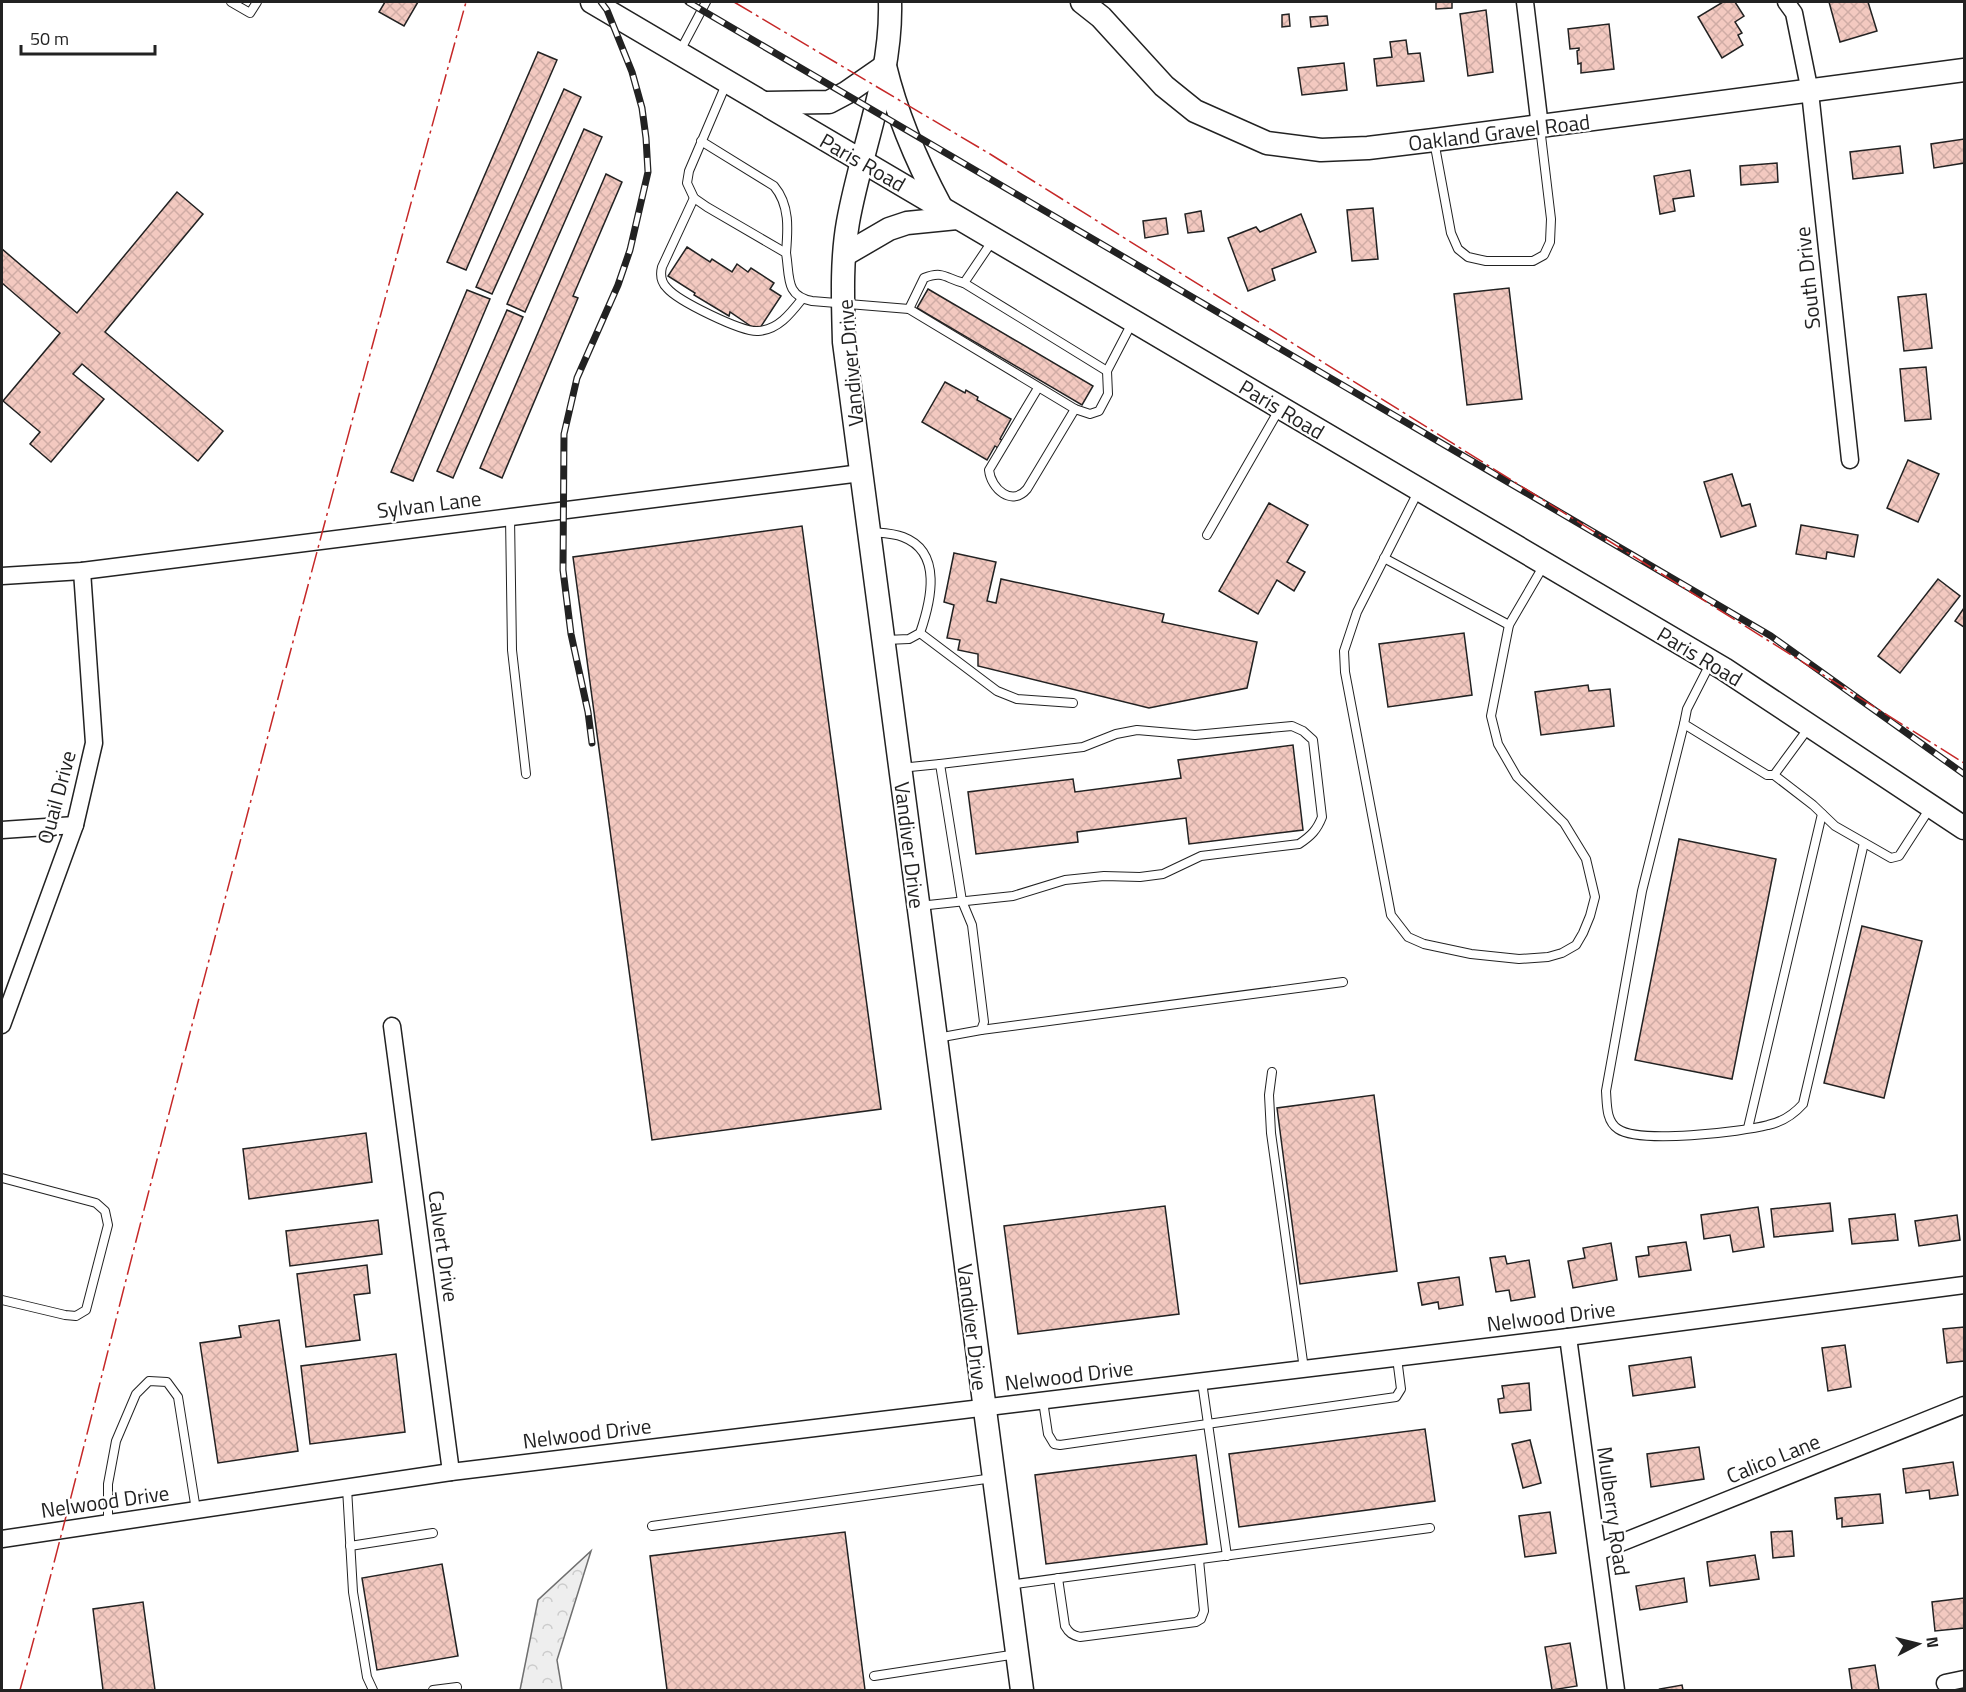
<svg xmlns="http://www.w3.org/2000/svg" width="1966" height="1692" font-family="'Titillium Web',sans-serif">
  <style>
    .forest { fill: url(#forest-crowns); stroke: #6f6f6f; stroke-width: 1.5 }
    .building { fill: url(#building-cross-hatch); stroke: #222; stroke-width: 1.5 }
    .lines { fill: none; stroke-linecap: round; stroke-linejoin: round }
    .lane-casing { stroke: #222; stroke-width: 10 }
    .street-casing { stroke: #222; stroke-width: 19 }
    .secondary-casing { stroke: #222; stroke-width: 25 }
    .lane { stroke: #fff; stroke-width: 8 }
    .street { stroke: #fff; stroke-width: 16 }
    .secondary { stroke: #fff; stroke-width: 22 }
    .rail-casing { stroke: #222; stroke-width: 7 }
    .rail { stroke: #fff; stroke-width: 4.5; stroke-dasharray: 14; stroke-linecap: butt }
    .power { stroke: #c62828; stroke-width: 1.5; stroke-dasharray: 21 4.5 3 4.5; stroke-linecap: butt }
    .labels { text-anchor: middle; dominant-baseline: central; stroke-width: 4.5; stroke-linejoin: round; paint-order: stroke }
    .street-label { font-size: 21px; fill: #222; stroke: #fff }
  </style>
  <defs>
    <pattern id="forest-crowns" width="20" height="18" patternUnits="userSpaceOnUse" patternTransform="scale(1.5)"><rect width="20" height="18" fill="#eee"/><path d="M2 6a3 3 0 1 1 6 0M12 15a3 3 0 1 1 6 0" fill="none" stroke="#ccc"/></pattern>
    <pattern id="building-cross-hatch" width="8" height="8" patternUnits="userSpaceOnUse" patternTransform="scale(1.5)"><rect width="8" height="8" fill="#f3c9c0"/><path d="M0 0l8 8M0 8l8-8" fill="none" stroke="#d0aca5"/></pattern>
  </defs>
  <rect width="100%" height="100%" fill="#fff"/>
  <!-- forest -->
  <polygon class="forest" points="591,1551 557,1660 562,1690 520,1690 538,1600"/>
  <!-- building -->
  <g class="building">
    <polygon points="385,2 418,2 404,26 379,12"/>
    <polygon points="1436,2 1452,2 1452,8 1436,9"/>
    <polygon points="1723,2 1735,2 1744,16 1735,22 1742,33 1738,35 1743,45 1722,58 1698,17"/>
    <polygon points="1829,2 1868,2 1877,31 1840,42"/>
    <polygon points="1486,10 1493,72 1468,76 1460,14"/>
    <polygon points="1289,14 1290,26 1282,27 1282,15"/>
    <polygon points="1327,16 1328,25 1311,27 1310,17"/>
    <polygon points="1609,24 1614,69 1581,73 1581,63 1578,64 1577,51 1579,50 1579,48 1570,49 1568,29"/>
    <polygon points="1406,40 1408,54 1420,53 1424,81 1377,86 1374,59 1392,57 1390,42"/>
    <polygon points="538,52 557,60 466,270 447,262"/>
    <polygon points="1344,63 1347,90 1302,95 1298,68"/>
    <polygon points="564,89 581,97 492,294 476,287"/>
    <polygon points="584,129 602,137 525,312 507,304"/>
    <polygon points="1964,139 1964,163 1934,168 1931,144"/>
    <polygon points="1900,146 1903,173 1853,179 1850,152"/>
    <polygon points="1777,163 1778,182 1741,185 1740,166"/>
    <polygon points="1690,170 1694,196 1673,199 1675,211 1660,214 1654,176"/>
    <polygon points="606,174 622,182 573,296 578,298 502,478 480,468"/>
    <polygon points="177,192 203,214 105,332 223,431 198,461 82,364 73,374 104,399 51,462 30,444 40,432 3,401 60,333 2,283 2,249 77,313"/>
    <polygon points="1373,208 1378,259 1352,261 1347,210"/>
    <polygon points="1201,211 1204,231 1188,233 1185,214"/>
    <polygon points="1301,214 1316,252 1272,269 1275,280 1248,291 1228,238 1256,227 1260,232"/>
    <polygon points="1166,218 1168,234 1145,238 1143,221"/>
    <polygon points="687,247 710,262 712,259 732,272 737,264 748,272 751,268 774,283 770,289 781,296 758,331 730,312 729,316 694,295 695,293 668,276"/>
    <polygon points="1509,288 1522,399 1467,405 1454,294"/>
    <polygon points="928,289 1093,386 1082,405 917,308"/>
    <polygon points="467,290 490,299 413,481 391,472"/>
    <polygon points="1926,294 1932,348 1904,351 1898,297"/>
    <polygon points="507,310 523,317 453,478 437,471"/>
    <polygon points="1926,367 1931,419 1905,421 1900,369"/>
    <polygon points="945,382 965,393 966,390 978,397 977,400 1011,419 1000,439 1002,440 998,448 995,446 987,460 922,422"/>
    <polygon points="1908,460 1939,474 1918,522 1887,508"/>
    <polygon points="1732,474 1742,506 1750,504 1756,526 1721,537 1704,482"/>
    <polygon points="1269,503 1308,525 1287,562 1305,572 1294,591 1277,580 1258,614 1219,591"/>
    <polygon points="1801,525 1858,535 1854,557 1827,552 1826,559 1796,554"/>
    <polygon points="802,526 881,1109 652,1140 573,557"/>
    <polygon points="954,553 996,562 987,601 996,603 1001,579 1164,614 1162,622 1257,642 1247,688 1149,708 978,666 978,654 958,650 960,640 947,638 954,605 944,602"/>
    <polygon points="1938,579 1960,596 1900,673 1878,656"/>
    <polygon points="1964,608 1964,627 1955,621"/>
    <polygon points="1464,633 1472,695 1388,707 1379,644"/>
    <polygon points="1588,685 1589,691 1610,689 1614,726 1541,735 1535,692"/>
    <polygon points="1293,745 1303,830 1189,844 1186,818 1077,832 1078,842 976,854 968,792 1073,779 1075,792 1181,778 1178,760"/>
    <polygon points="1679,839 1776,859 1732,1079 1635,1060"/>
    <polygon points="1862,926 1922,941 1884,1098 1824,1083"/>
    <polygon points="1374,1095 1397,1271 1300,1284 1277,1108"/>
    <polygon points="366,1133 372,1182 249,1199 243,1149"/>
    <polygon points="1830,1203 1833,1231 1774,1237 1771,1209"/>
    <polygon points="1165,1206 1179,1314 1018,1334 1004,1226"/>
    <polygon points="1758,1207 1764,1247 1733,1252 1730,1235 1704,1239 1701,1215"/>
    <polygon points="1895,1214 1898,1240 1852,1244 1849,1219"/>
    <polygon points="1957,1215 1960,1240 1919,1246 1915,1221"/>
    <polygon points="378,1220 382,1254 290,1266 286,1231"/>
    <polygon points="1686,1242 1691,1270 1639,1277 1636,1257 1649,1255 1648,1247"/>
    <polygon points="1611,1243 1617,1280 1573,1288 1568,1261 1585,1258 1583,1248"/>
    <polygon points="1505,1256 1507,1264 1529,1260 1535,1297 1511,1301 1509,1290 1496,1292 1490,1258"/>
    <polygon points="367,1265 370,1293 354,1295 360,1340 306,1347 297,1274"/>
    <polygon points="1459,1277 1463,1305 1439,1309 1438,1302 1422,1305 1418,1283"/>
    <polygon points="279,1320 298,1451 218,1463 200,1343 241,1337 239,1326"/>
    <polygon points="1964,1327 1964,1361 1947,1363 1943,1329"/>
    <polygon points="1845,1345 1851,1387 1828,1391 1822,1348"/>
    <polygon points="396,1354 405,1432 310,1444 301,1366"/>
    <polygon points="1691,1357 1695,1387 1633,1396 1629,1366"/>
    <polygon points="1529,1383 1531,1410 1500,1413 1498,1399 1504,1398 1502,1386"/>
    <polygon points="1425,1429 1435,1501 1239,1527 1229,1454"/>
    <polygon points="1530,1440 1541,1483 1523,1488 1512,1444"/>
    <polygon points="1699,1447 1704,1479 1651,1487 1647,1454"/>
    <polygon points="1196,1455 1207,1544 1046,1564 1035,1475"/>
    <polygon points="1953,1462 1958,1495 1930,1499 1929,1490 1906,1493 1903,1469"/>
    <polygon points="1880,1494 1883,1523 1842,1527 1842,1518 1837,1519 1835,1498"/>
    <polygon points="1550,1512 1556,1553 1525,1557 1519,1516"/>
    <polygon points="1792,1531 1794,1556 1773,1558 1771,1532"/>
    <polygon points="845,1532 865,1690 667,1690 650,1556"/>
    <polygon points="1755,1555 1759,1579 1710,1586 1707,1562"/>
    <polygon points="442,1564 458,1656 377,1670 362,1578"/>
    <polygon points="1684,1578 1687,1602 1640,1610 1636,1586"/>
    <polygon points="1964,1598 1964,1628 1935,1631 1932,1602"/>
    <polygon points="143,1602 155,1690 103,1690 93,1609"/>
    <polygon points="1570,1643 1577,1686 1552,1690 1545,1647"/>
    <polygon points="1875,1665 1879,1690 1852,1690 1849,1669"/>
    <polygon points="1682,1685 1683,1690 1661,1690 1660,1689"/>
  </g>
  <g class="lines">
    <defs>
      <g id="lane">
        <polyline points="231,2 250,13 257,2"/>
        <polyline points="679,53 706,2"/>
        <path d="M 727,82 L 689,171 L 687,183 L 694,198 L 707,207 L 786,253 C 790,277 785,296 812,301 L 909,309 L 1075,409 L 1090,414 L 1099,411 L 1108,394 L 1107,371 L 1133,321"/>
        <path d="M 701,141 L 774,186 C 790,205 788,229 786,253"/>
        <polyline points="1434,141 1451,233 1458,249 1468,257 1486,261 1533,261 1544,255 1550,242 1551,219 1540,127"/>
        <path d="M 694,198 L 662,267 C 660,275 661,282 667,288 C 678,301 741,332 758,331 C 778,330 791,313 802,299"/>
        <polyline points="964,283 1107,371"/>
        <path d="M 909,309 L 924,278 C 944,270 946,279 964,283 L 993,240"/>
        <path d="M 1038,388 L 989,470 C 991,489 1012,507 1027,489 L 1075,409"/>
        <polyline points="1419,490 1357,612 1344,651 1345,672 1391,915 1408,937 1424,944 1471,954 1519,959 1548,957 1562,953 1576,945 1583,933 1590,916 1595,897 1586,859 1564,823 1517,777 1498,744 1491,716 1509,625 1544,565"/>
        <polyline points="510,517 512,650 526,774"/>
        <path d="M 870,532 C 880,533 893,533 903,537 C 943,552 931,601 920,633 L 909,639 L 886,640"/>
        <polyline points="1207,535 1280,408"/>
        <polyline points="1384,558 1509,625"/>
        <polyline points="920,633 997,691 1017,699 1073,703"/>
        <polyline points="1711,662 1687,709 1684,724 1767,775 1774,775 1810,726"/>
        <path d="M 1684,724 L 1642,891 L 1606,1091 C 1607,1105 1606,1121 1618,1129 C 1640,1144 1741,1132 1768,1125 C 1782,1122 1794,1114 1803,1104 L 1864,843"/>
        <polyline points="900,768 940,764 962,901 972,925 984,1022 981,1030 937,1038"/>
        <polyline points="1774,775 1813,805 1835,826 1891,858 1899,856 1930,808"/>
        <path d="M 919,906 L 1013,896 L 1065,880 L 1104,876 L 1140,877 L 1163,874 L 1201,856 L 1299,844 C 1311,836 1317,830 1322,817 L 1313,740 L 1303,731 L 1292,726 L 1195,735 L 1137,730 L 1116,734 L 1083,747 L 940,764"/>
        <polyline points="981,1030 1343,982"/>
        <polyline points="1272,1072 1269,1095 1271,1133 1304,1369"/>
        <polyline points="1748,1128 1822,814"/>
        <polyline points="2,1178 96,1203 105,1211 108,1225 86,1310 76,1316 65,1315 2,1300"/>
        <polyline points="1202,1382 1227,1556"/>
        <polyline points="1043,1401 1048,1434 1054,1444 1060,1445 1396,1397 1401,1389 1397,1358"/>
        <polyline points="347,1488 353,1592 367,1677 373,1690"/>
        <polyline points="108,1523 108,1484 116,1441 136,1394 149,1381 167,1382 178,1397 196,1510"/>
        <polyline points="652,1526 993,1478"/>
        <polyline points="350,1546 433,1533"/>
        <path d="M 1058,1578 L 1065,1626 C 1069,1633 1072,1635 1080,1637 L 1196,1622 L 1201,1619 L 1204,1611 L 1199,1560"/>
        <polyline points="1008,1585 1430,1528"/>
        <polyline points="874,1676 1017,1654"/>
        <polyline points="433,1690 457,1687"/>
      </g>
      <g id="street">
        <polyline points="1525,2 1540,127"/>
        <polyline points="1786,2 1794,13 1810,92 1850,460"/>
        <polyline points="2,576 82,571 861,473"/>
        <polyline points="2,830 75,825"/>
        <polyline points="2,1025 75,825 94,743 82,571"/>
        <polyline points="392,1026 451,1472"/>
        <polyline points="1568,1337 1616,1690"/>
        <polyline points="2,1539 451,1472 1568,1337 1964,1285"/>
        <polyline points="1598,1552 1964,1405"/>
        <polyline points="1945,1683 1964,1679"/>
      </g>
      <g id="secondary">
        <polyline points="592,2 1724,669 1964,828"/>
        <path d="M 890,2 C 892,78 861,149 848,222 C 841,261 843,303 844,342 L 1022,1690"/>
        <polyline points="1082,2 1101,17 1164,86 1195,111 1267,143 1321,150 1368,148 1434,140 1964,70"/>
        <path d="M 766,103 L 829,102 L 846,93 L 885,66 C 897,116 917,162 941,207"/>
        <polyline points="846,254 889,229 907,223 957,218"/>
      </g>
    </defs>
    <!-- lane casing -->
    <use href="#lane" class="lane-casing"/>
    <!-- street casing -->
    <use href="#street" class="street-casing"/>
    <!-- secondary casing -->
    <use href="#secondary" class="secondary-casing"/>
    <!-- lane -->
    <use href="#lane" class="lane"/>
    <!-- street -->
    <use href="#street" class="street"/>
    <!-- secondary -->
    <use href="#secondary" class="secondary"/>
    <defs>
      <g id="rail">
        <polyline points="688,2 1771,636 1964,774"/>
        <polyline points="592,743 588,712 571,634 563,570 564,434 577,378 618,285 630,250 648,172 646,138 642,108 632,72 607,10 601,2"/>
      </g>
    </defs>
    <!-- rail casing -->
    <use href="#rail" class="rail-casing"/>
    <!-- rail -->
    <use href="#rail" class="rail"/>
    <!-- power -->
    <g class="power">
      <polyline points="734,2 990,154 1964,763"/>
      <path d="M 20,1690 C 64,1530 103,1368 145,1206 C 249,804 356,402 466,2"/>
    </g>
  </g>
  <g class="labels">
    <!-- street labels -->
    <g class="street-label">
      <text transform="translate(1499 132) rotate(-7)">Oakland Gravel Road</text>
      <text transform="translate(863 162) rotate(30)">Paris Road</text>
      <text transform="translate(1807 278) rotate(-96)">South Drive</text>
      <text transform="translate(850 363) rotate(-95)">Vandiver Drive</text>
      <text transform="translate(1282 409) rotate(31)">Paris Road</text>
      <text transform="translate(429 504) rotate(-7)">Sylvan Lane</text>
      <text transform="translate(1700 656) rotate(31)">Paris Road</text>
      <text transform="translate(56 797) rotate(-75)">Quail Drive</text>
      <text transform="translate(910 845) rotate(83)">Vandiver Drive</text>
      <text transform="translate(444 1246) rotate(82)">Calvert Drive</text>
      <text transform="translate(1551 1316) rotate(-7)">Nelwood Drive</text>
      <text transform="translate(973 1327) rotate(83)">Vandiver Drive</text>
      <text transform="translate(1069 1375) rotate(-7)">Nelwood Drive</text>
      <text transform="translate(587 1433) rotate(-7)">Nelwood Drive</text>
      <text transform="translate(1773 1458) rotate(-22)">Calico Lane</text>
      <text transform="translate(105 1501) rotate(-8)">Nelwood Drive</text>
      <text transform="translate(1614 1511) rotate(82)">Mulberry Road</text>
    </g>
  </g>
  <!-- border -->
  <rect width="1966" height="1692" fill="none" stroke="#222222" stroke-width="6"/>
  <!-- north arrow -->
  <g transform="translate(1918 1644) rotate(83)" stroke="#ffffff" stroke-width="4.5" paint-order="stroke">
  <path d="M0-4.5L10 22L0 15L-10 22Z" fill="#222222"/>
  <text y="-9" font-size="16" font-weight="bold" text-anchor="middle" fill="#222222">N</text>
  </g>
  <!-- scale -->
  <path d="M21 45v9h134v-9" fill="none" stroke="#222222" stroke-width="3"/>
  <text x="30" y="45" font-size="18" fill="#222222" stroke="#ffffff" stroke-width="4.5" paint-order="stroke">50 m</text>
</svg>
